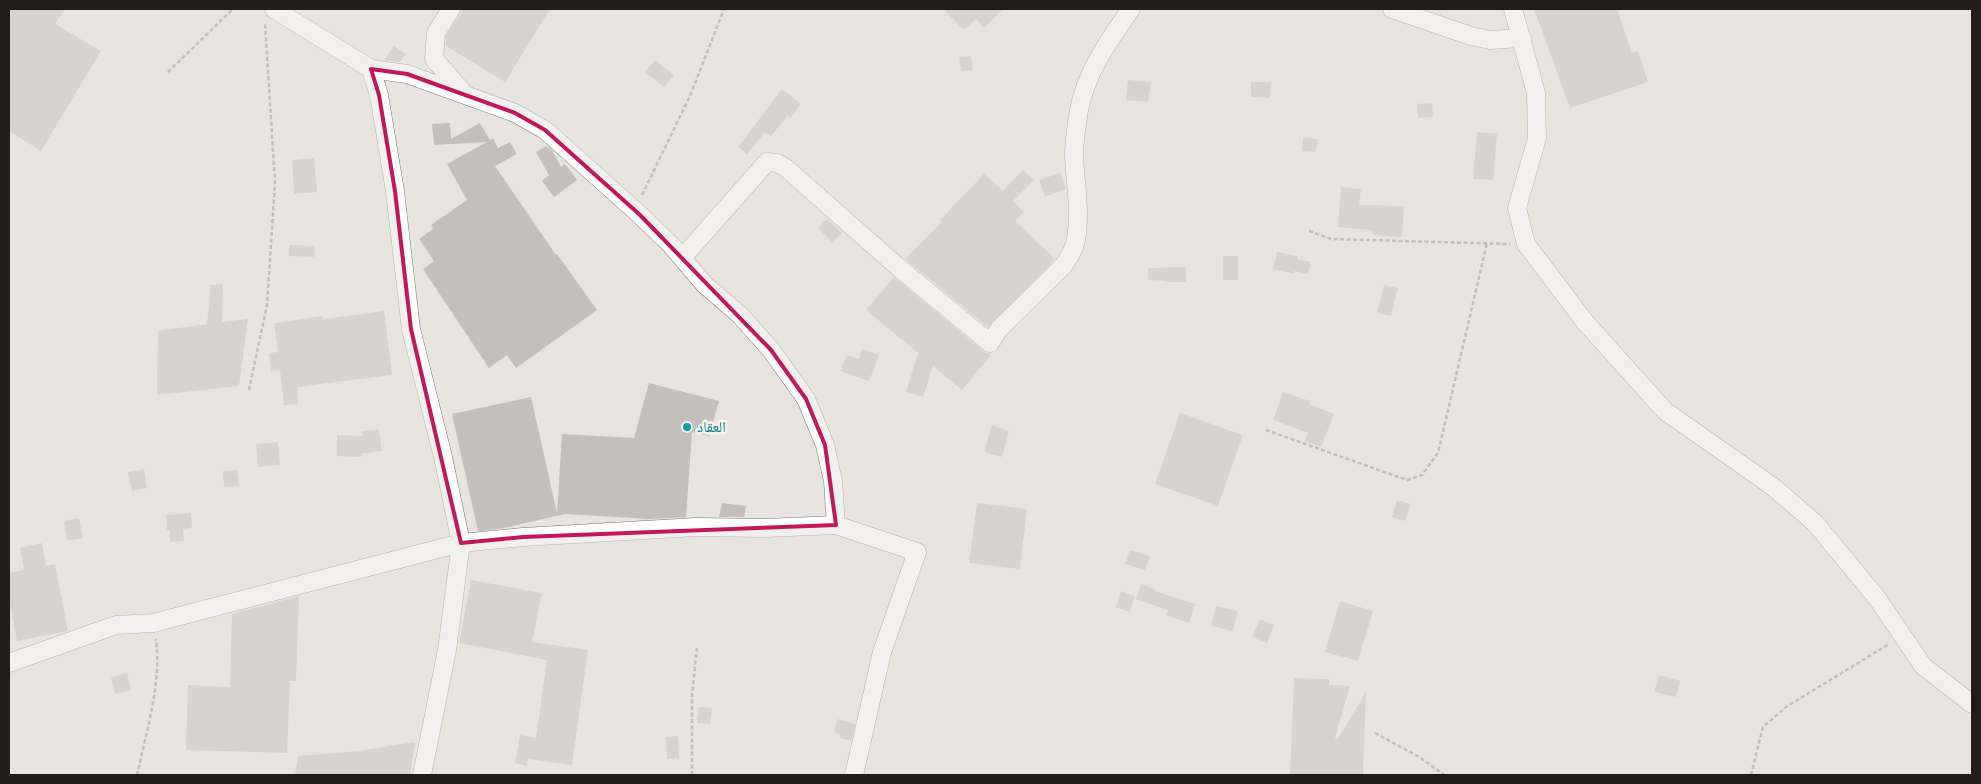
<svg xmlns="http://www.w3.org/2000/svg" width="1981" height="784" font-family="'Crimson Pro','Noto Naskh Arabic',serif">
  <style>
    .building { fill: #c4c0bd }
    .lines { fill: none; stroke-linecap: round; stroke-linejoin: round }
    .minor-casing { stroke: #7b7875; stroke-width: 19 }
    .path { stroke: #93918e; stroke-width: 2.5; stroke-dasharray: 4 2.5; stroke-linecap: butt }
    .minor { stroke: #fff; stroke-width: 18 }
    .marked { fill: none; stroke: #c2185b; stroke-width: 4; stroke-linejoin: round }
    .culture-dot { fill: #0f9aa8; stroke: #f5f2ee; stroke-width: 2 }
    .labels { text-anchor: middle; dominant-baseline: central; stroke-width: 5; stroke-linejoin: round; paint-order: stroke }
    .culture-label { font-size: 15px; fill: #0d838f; stroke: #f5f2ee; text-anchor: start }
  </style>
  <rect width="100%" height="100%" fill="#e7e4e0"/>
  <!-- building -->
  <g class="building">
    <polygon points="9,9 65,9 55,24 101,51 41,151 9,131"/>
    <polygon points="462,9 550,9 505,82 446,46 446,36 460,15"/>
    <polygon points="943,9 1003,9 984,28 976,19 964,30"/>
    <polygon points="1534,9 1617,9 1632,53 1638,51 1648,82 1570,108"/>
    <polygon points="394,46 406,54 400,62 384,60"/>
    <polygon points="971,56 973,70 961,71 959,57"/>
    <polygon points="655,60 674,75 664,87 645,72"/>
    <polygon points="1128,80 1151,82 1148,102 1126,100"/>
    <polygon points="1251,82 1271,82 1270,98 1251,97"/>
    <polygon points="782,89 801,104 790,118 788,115 771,136 765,132 747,154 738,147"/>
    <polygon points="1432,103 1433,117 1418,118 1417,104"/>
    <polygon points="450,123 451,139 480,123 490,140 493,138 498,148 510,142 517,154 495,166 556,255 557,254 597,310 516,368 507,355 489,368 423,269 434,261 419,239 433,229 431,225 467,200 447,164 487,142 434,145 432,124"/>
    <polygon points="1477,132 1497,134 1493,180 1473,179"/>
    <polygon points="1303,138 1318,139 1316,152 1302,151"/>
    <polygon points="546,146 552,150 561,167 565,164 577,180 554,197 542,181 549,175 536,152"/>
    <polygon points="314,158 317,192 294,194 292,160"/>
    <polygon points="1023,170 1034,180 1013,201 1024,212 1015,221 1055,259 988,327 905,259 942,222 940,220 984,174 1003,191"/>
    <polygon points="1060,173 1066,189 1045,197 1039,180"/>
    <polygon points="1341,187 1361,189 1359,205 1404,206 1402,237 1373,235 1373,231 1369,230 1338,227"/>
    <polygon points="827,219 842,233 832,242 818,228"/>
    <polygon points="289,245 315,246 314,257 289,256"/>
    <polygon points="1277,252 1297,256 1297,259 1311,262 1308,274 1294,271 1294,274 1273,269"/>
    <rect x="1223" y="256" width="15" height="24"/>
    <polygon points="1186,267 1186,282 1167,282 1167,281 1148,280 1148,268"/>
    <polygon points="894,277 983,351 991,355 962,390 933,366 923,397 906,392 918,353 866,310"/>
    <polygon points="223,284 222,322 248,319 239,386 157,395 158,331 207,324 211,285"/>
    <polygon points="1384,285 1398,288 1391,316 1377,313"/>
    <polygon points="384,311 392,375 297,387 298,404 284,405 280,370 271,371 269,353 278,352 274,323 323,316 323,319"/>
    <polygon points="862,349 879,355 869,381 840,371 847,355 859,359"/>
    <polygon points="649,383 719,401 709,436 692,432 686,517 649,519 565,514 499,529 478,531 452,414 531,397 557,513 562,434 634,438"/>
    <polygon points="1283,392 1310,401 1309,404 1334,414 1321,447 1305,441 1308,433 1273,420"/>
    <polygon points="1180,413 1243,435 1218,506 1155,484"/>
    <polygon points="992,425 1009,431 1002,457 984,452"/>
    <polygon points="379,429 382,451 361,454 361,457 337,456 337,435 363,436 362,431"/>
    <polygon points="278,442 280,465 258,467 256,444"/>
    <polygon points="144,469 147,488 132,491 128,472"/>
    <polygon points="237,470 239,486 224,487 223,471"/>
    <polygon points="1397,500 1411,504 1405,521 1392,517"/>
    <polygon points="722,503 746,506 744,517 719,517"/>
    <polygon points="977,503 1027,509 1020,569 969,563"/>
    <polygon points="191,513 192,528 183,529 184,541 170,542 170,530 167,530 166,515"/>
    <polygon points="79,518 83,538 67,541 64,521"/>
    <polygon points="42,543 46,566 55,564 68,631 17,641 9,598 9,573 24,570 20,548"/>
    <polygon points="1130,550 1150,556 1145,570 1125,564"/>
    <polygon points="471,580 542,593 532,642 588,650 572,765 528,759 527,766 515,763 520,735 536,738 547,660 459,643"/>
    <polygon points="1141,584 1155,589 1155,591 1195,604 1189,623 1166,615 1168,610 1136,599"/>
    <polygon points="1121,591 1135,596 1130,612 1116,607"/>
    <polygon points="299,596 296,681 290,681 287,753 186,750 188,685 230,687 232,614"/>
    <polygon points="1340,601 1373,611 1358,661 1325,652"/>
    <polygon points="1216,606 1238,611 1233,631 1211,626"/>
    <polygon points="1260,619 1274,625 1267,643 1252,637"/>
    <polygon points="127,673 131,690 115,694 111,677"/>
    <polygon points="1659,675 1680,681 1676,697 1654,692"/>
    <polygon points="1294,678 1329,679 1329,685 1350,686 1335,738 1338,739 1366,692 1363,775 1290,775"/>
    <polygon points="699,707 712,708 710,724 697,723"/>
    <polygon points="837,719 855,724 851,741 840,738 840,734 834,733"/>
    <polygon points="678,736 679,758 667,759 666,737"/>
    <polygon points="415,742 410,775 295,775 298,756 359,751"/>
  </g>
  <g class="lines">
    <defs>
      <g id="minor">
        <polyline points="274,9 371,69 379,95 395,191 411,329 443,457 461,543 447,650 422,775"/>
        <polyline points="451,9 436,33 434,59 462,91"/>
        <polyline points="1392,9 1471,36 1490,40 1522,38"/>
        <polyline points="1513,9 1536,93 1537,138 1517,208 1526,244 1585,322 1665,411 1772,486 1815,523 1877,598 1923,666 1972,704"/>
        <polyline points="371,69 407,74 515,113 545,130 639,214 671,245 705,285 740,315 771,350 806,399 825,445 833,481 836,525"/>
        <path d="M 682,258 L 767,162 L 777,163 L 786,168 L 898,267 L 990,343 L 999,329 L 1063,266 C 1069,257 1075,249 1076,239 C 1081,212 1075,182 1074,155 C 1074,141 1077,124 1079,110 C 1086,72 1110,39 1131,9"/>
        <polyline points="9,663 116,625 153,623 461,543 523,537 696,527 765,528 836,525 917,552 882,652 854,775"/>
      </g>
    </defs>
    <!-- minor casing -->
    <use href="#minor" class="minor-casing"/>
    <!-- path -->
    <g class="path">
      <polyline points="168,72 233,9"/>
      <polyline points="642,195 690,96 724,9"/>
      <polyline points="1309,231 1331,239 1510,244"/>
      <polyline points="249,390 267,305 275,183 265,23"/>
      <polyline points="1266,430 1407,480 1422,475 1438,453 1487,243"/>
      <polyline points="1375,733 1421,758 1444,775"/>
      <path d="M 137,775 C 146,733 162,682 156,639"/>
      <polyline points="692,775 692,695 697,647"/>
      <polyline points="1751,775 1763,727 1786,707 1889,644"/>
    </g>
    <!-- minor -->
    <use href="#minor" class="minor"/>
  </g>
  <!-- marked area -->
  <path d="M0 0H1981V784H0ZM 371,69 L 407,74 L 515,113 L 545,130 L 639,214 L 771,350 L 806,399 L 825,445 L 836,525 L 523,537 L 461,543 L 411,329 L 395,191 L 379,95 Z" fill="#e7e4e0" fill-opacity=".55" fill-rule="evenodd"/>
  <path class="marked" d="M 371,69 L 407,74 L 515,113 L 545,130 L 639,214 L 771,350 L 806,399 L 825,445 L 836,525 L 523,537 L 461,543 L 411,329 L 395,191 L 379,95 Z"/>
  <!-- markers -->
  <circle class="culture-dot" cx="687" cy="427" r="5"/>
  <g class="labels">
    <!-- culture labels -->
    <g class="culture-label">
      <text x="697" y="427">العقاد</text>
    </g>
  </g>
  <!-- border -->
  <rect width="1981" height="784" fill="none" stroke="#1f1e1c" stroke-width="20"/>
</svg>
